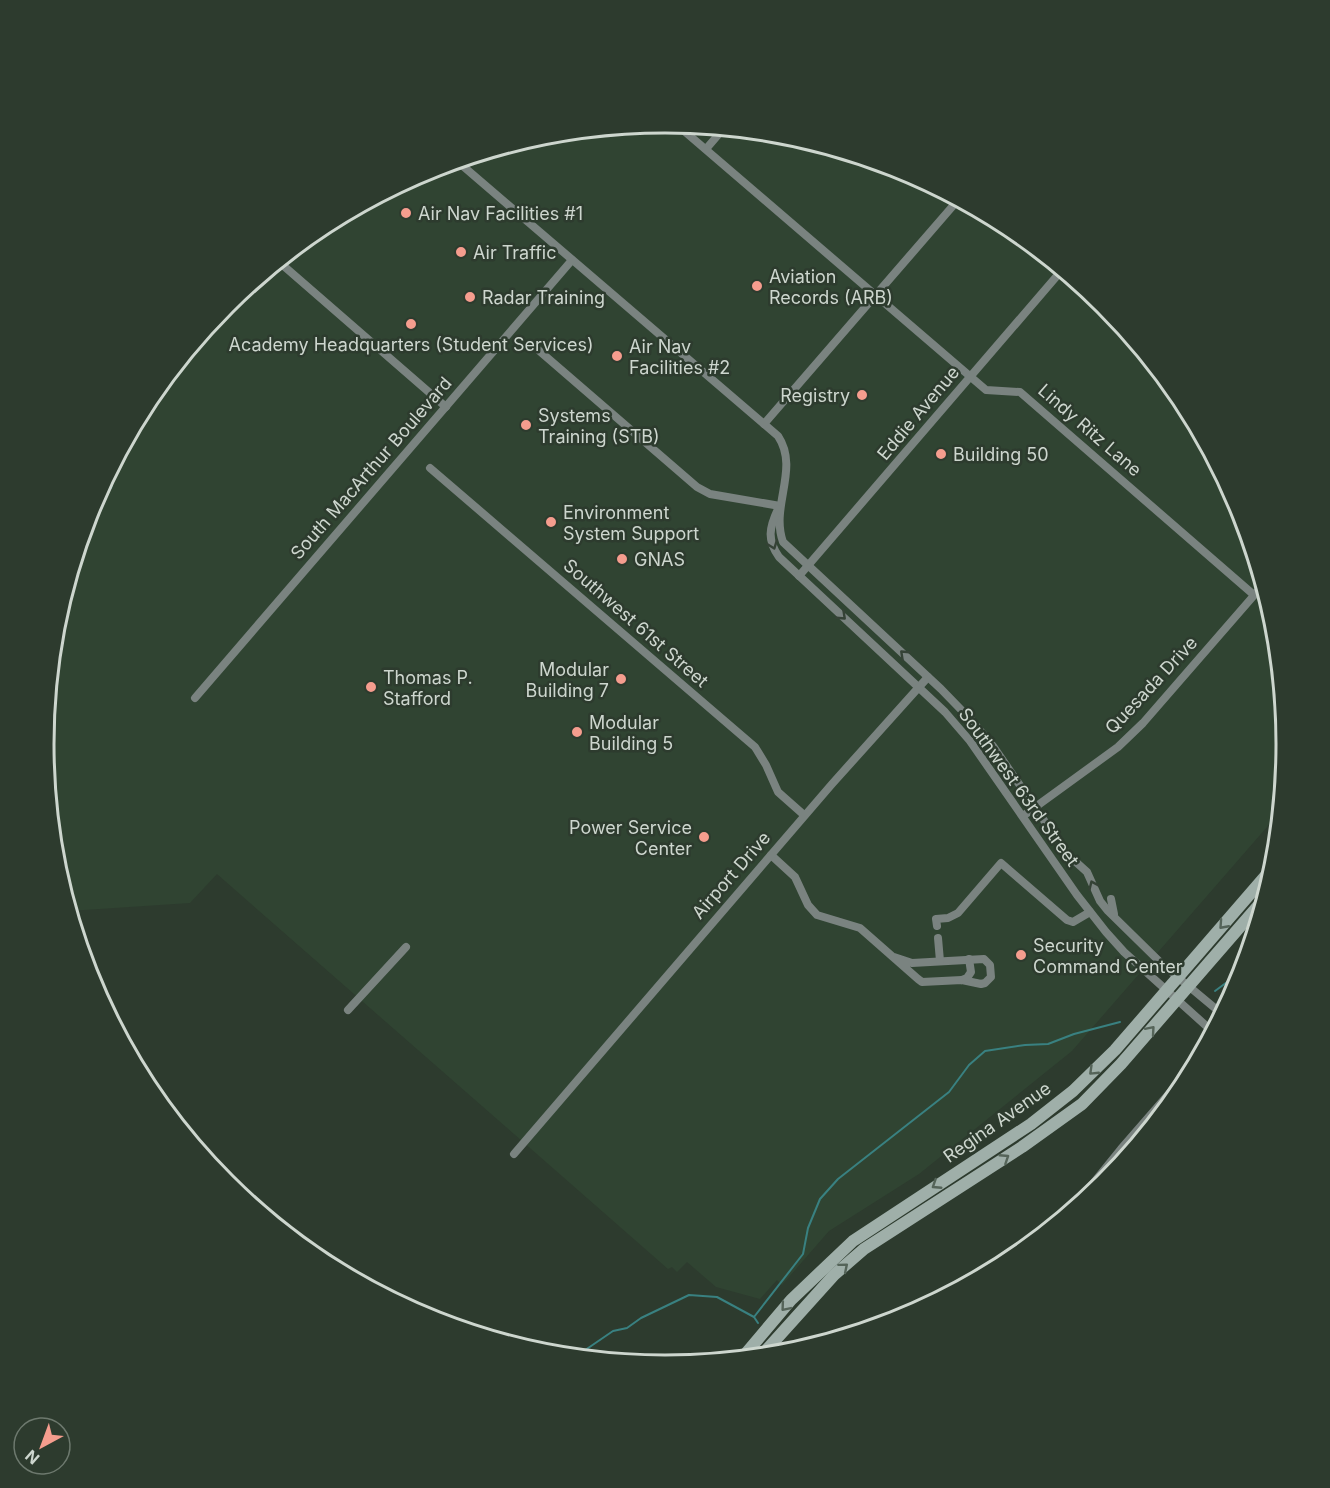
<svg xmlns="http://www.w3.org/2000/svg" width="1330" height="1488" font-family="Inter,sans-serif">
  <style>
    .built { fill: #304432 }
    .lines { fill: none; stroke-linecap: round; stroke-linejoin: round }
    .stream { stroke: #398181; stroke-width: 2 }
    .minor { stroke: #7a8380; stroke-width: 8 }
    .secondary { stroke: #9fafa9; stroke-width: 12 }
    .oneway { stroke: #354236 }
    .oneway2 { stroke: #556459 }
    .poi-dot { fill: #f59d8e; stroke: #2d3b2e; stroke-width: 2 }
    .labels { text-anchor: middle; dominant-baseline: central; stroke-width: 5; stroke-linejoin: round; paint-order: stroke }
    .poi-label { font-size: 18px; fill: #cdd6ce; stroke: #2d3b2e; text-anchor: start }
    .street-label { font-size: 18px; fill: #cdd6ce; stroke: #2d3b2e }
    .rim { fill: none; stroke: #cdd6ce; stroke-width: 3 }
  </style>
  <rect width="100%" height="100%" fill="#2d3b2e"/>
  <!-- built -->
  <polygon class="built" points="665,123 787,135 903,170 1011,227 1105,305 1182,399 1239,506 1275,623 1286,744 1280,812 1072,1051 919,1174 829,1231 782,1285 777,1280 760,1299 716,1287 687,1262 677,1272 672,1267 668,1269 217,874 190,903 69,911 55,865 44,744 56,622 91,506 148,398 226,304 320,227 427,170 544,134"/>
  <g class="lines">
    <!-- stream -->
    <g class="stream">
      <polyline points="111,488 114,476 114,464"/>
      <polyline points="1215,991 1242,971"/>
      <polyline points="754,1317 758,1323"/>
      <polyline points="786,1343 794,1351"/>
      <polyline points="575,1357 613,1331 627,1328 641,1318 689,1295 717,1297 754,1317 803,1254 808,1228 820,1199 838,1179 949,1092 969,1065 985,1051 1025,1045 1048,1044 1074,1034 1120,1022"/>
    </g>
    <!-- minor -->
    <g class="minor">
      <polyline points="676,124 986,390 1020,392 1254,595"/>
      <polyline points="706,149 724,128"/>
      <path d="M 457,161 L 778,436 C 800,469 770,506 783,542 L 941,689 L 973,722 L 993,746 L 1067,854 L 1087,872 L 1100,901 L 1108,911 L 1162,964 L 1222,1014"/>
      <polyline points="278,261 446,407"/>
      <polyline points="536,348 697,487 710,494 780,506"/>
      <polyline points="764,424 958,200"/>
      <polyline points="430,468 755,747 766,765 778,792 804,815"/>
      <path d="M 778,509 C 769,528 767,540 779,557 L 945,712 L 970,741 L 1077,895 L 1106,932 L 1124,952 L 1213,1032"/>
      <polyline points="799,576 1062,270"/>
      <polyline points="195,698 572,260"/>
      <polyline points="1023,816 1118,747 1143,723 1263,585"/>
      <polyline points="771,855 795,877 808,905 817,915 860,928 918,979 922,982 962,980 981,984 985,983 991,977 990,965 984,959 912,963 894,957"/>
      <polyline points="1111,899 1114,914"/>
      <polyline points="937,926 936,919 948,918 958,913 1001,863 1067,920 1073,922 1090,912"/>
      <polyline points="938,938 940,961"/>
      <polyline points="962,980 967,978 971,972 969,959"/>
      <polyline points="348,1010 406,947"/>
      <polyline points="514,1154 832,784 928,677"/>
      <polyline points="1070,1212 1121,1149 1195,1064"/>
      <polyline points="852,1334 903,1318"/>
    </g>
    <!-- secondary -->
    <g class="secondary">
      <polyline points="761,1356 834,1275 864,1249 1022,1147 1082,1104 1121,1064 1265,898"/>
      <polyline points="742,1358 791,1300 853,1241 1031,1124 1073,1091 1115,1050 1275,865"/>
    </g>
  </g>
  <!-- one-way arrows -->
  <defs><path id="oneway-chevron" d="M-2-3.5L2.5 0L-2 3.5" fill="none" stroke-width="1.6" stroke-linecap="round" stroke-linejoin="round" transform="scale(1.5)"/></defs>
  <g class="oneway">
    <use href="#oneway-chevron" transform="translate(773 545) rotate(69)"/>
    <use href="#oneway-chevron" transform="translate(842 616) rotate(43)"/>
    <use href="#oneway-chevron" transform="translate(904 654) rotate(-137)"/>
    <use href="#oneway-chevron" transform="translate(1093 885) rotate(-114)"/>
  </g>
  <g class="oneway2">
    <use href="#oneway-chevron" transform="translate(1223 925) rotate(132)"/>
    <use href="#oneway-chevron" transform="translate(1151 1030) rotate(-49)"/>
    <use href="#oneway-chevron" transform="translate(1093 1071) rotate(136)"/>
    <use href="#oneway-chevron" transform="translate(1005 1158) rotate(-33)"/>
    <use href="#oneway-chevron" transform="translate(936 1185) rotate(147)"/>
    <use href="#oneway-chevron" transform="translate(844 1267) rotate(-40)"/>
    <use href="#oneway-chevron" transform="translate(785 1307) rotate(130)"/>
  </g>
  <!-- markers -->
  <g class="poi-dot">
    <circle cx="406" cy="213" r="6"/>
    <circle cx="461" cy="252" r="6"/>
    <circle cx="757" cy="286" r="6"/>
    <circle cx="470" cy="297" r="6"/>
    <circle cx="411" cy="324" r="6"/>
    <circle cx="617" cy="356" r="6"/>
    <circle cx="862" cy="395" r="6"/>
    <circle cx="526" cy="425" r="6"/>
    <circle cx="941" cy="454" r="6"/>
    <circle cx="551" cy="522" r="6"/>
    <circle cx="622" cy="559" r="6"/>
    <circle cx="621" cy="679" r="6"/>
    <circle cx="371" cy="687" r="6"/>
    <circle cx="577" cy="732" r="6"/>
    <circle cx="704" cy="837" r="6"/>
    <circle cx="1021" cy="955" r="6"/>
  </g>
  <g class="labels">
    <!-- poi labels -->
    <g class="poi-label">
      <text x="418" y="213">Air Nav Facilities #1</text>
      <text x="473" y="252">Air Traffic</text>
      <text x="769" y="276">Aviation<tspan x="769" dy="21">Records (ARB)</tspan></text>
      <text x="482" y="297">Radar Training</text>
      <text x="411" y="344" text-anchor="middle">Academy Headquarters (Student Services)</text>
      <text x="629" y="346">Air Nav<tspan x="629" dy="21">Facilities #2</tspan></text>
      <text x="850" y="395" text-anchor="end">Registry</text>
      <text x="538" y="415">Systems<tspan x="538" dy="21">Training (STB)</tspan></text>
      <text x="953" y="454">Building 50</text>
      <text x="563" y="512">Environment<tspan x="563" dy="21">System Support</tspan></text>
      <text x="634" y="559">GNAS</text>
      <text x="609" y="669" text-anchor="end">Modular<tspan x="609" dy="21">Building 7</tspan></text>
      <text x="383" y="677">Thomas P.<tspan x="383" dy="21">Stafford</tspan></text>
      <text x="589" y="722">Modular<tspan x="589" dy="21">Building 5</tspan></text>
      <text x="692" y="827" text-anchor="end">Power Service<tspan x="692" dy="21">Center</tspan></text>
      <text x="1033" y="945">Security<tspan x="1033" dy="21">Command Center</tspan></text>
    </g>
    <!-- street labels -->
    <g class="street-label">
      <text transform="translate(918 413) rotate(-50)">Eddie Avenue</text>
      <text transform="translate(1090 430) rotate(41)">Lindy Ritz Lane</text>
      <text transform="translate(371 468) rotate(-49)">South MacArthur Boulevard</text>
      <text transform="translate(636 623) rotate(41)">Southwest 61st Street</text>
      <text transform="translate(1151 685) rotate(-47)">Quesada Drive</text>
      <text transform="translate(1019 787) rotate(54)">Southwest 63rd Street</text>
      <text transform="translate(731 875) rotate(-49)">Airport Drive</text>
      <text transform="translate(997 1122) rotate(-35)">Regina Avenue</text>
    </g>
  </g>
  <!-- crop -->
  <path d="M0 0H1330V1488H0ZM54 744a611 611 0 1 1 1222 0a611 611 0 1 1-1222 0Z" fill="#2d3b2e" fill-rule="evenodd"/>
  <path class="rim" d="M54 744a611 611 0 1 1 1222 0a611 611 0 1 1-1222 0Z"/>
  <!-- north arrow -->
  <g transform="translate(42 1446) rotate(221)"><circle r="28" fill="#2d3b2e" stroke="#6d796e" stroke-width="1.5"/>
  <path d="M0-4.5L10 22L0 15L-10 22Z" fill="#f59d8e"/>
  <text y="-9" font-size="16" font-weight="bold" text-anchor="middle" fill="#cdd6ce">N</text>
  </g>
</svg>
